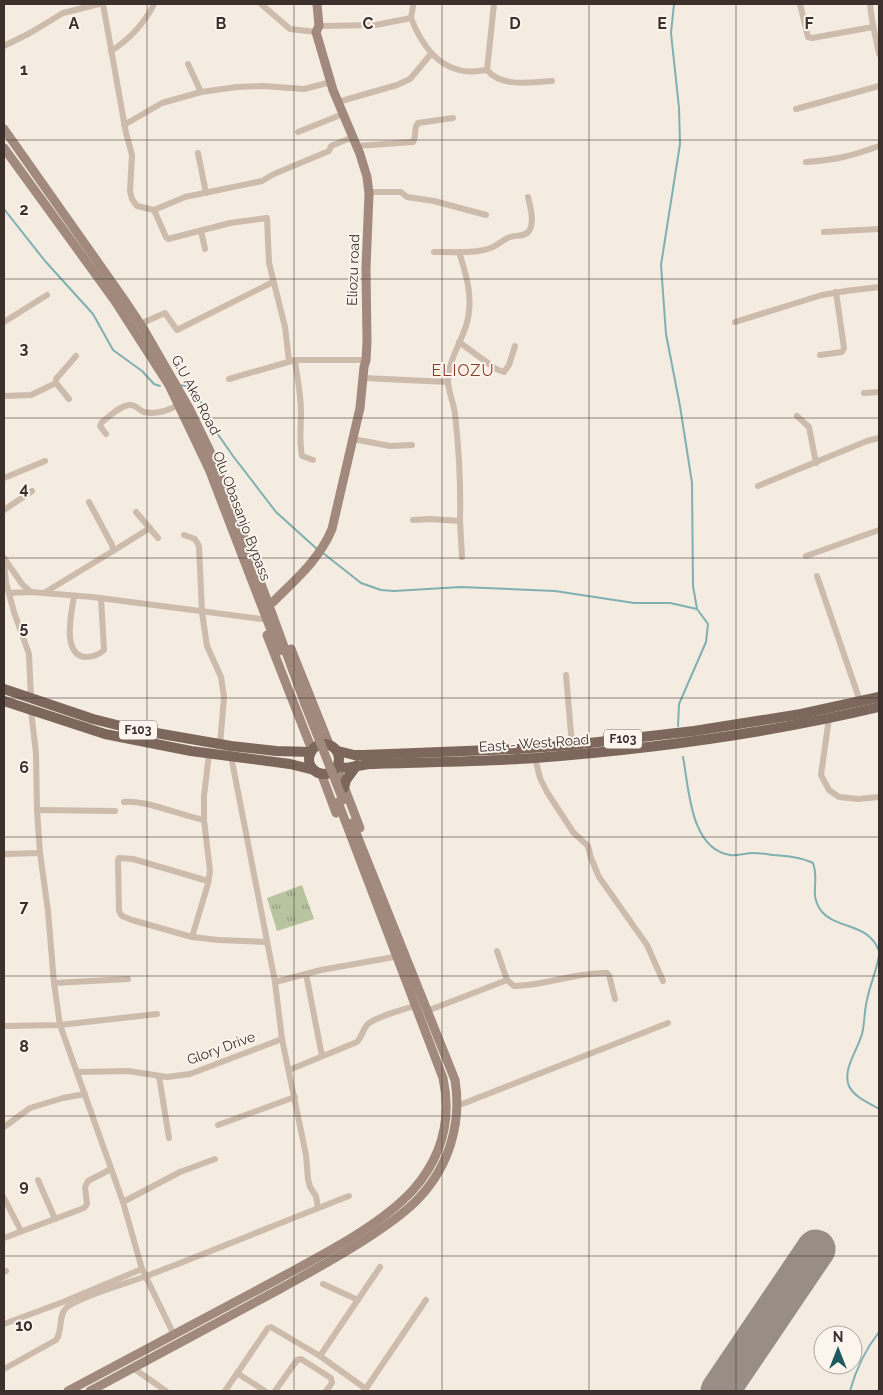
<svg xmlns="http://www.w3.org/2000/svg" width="883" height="1395" font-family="Raleway,sans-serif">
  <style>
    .park { fill: url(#park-tufts) }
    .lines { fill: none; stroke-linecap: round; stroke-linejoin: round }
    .stream { stroke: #7fb0b2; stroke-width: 2 }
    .runway { stroke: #988e86; stroke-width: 39 }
    .street { stroke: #cdbbac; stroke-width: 6 }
    .secondary { stroke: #a18a7d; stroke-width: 9 }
    .primary { stroke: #7d675c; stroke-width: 10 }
    .secondary-bridge { stroke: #a18a7d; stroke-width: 9 }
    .grid { fill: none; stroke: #3b302b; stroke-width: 1; stroke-opacity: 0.55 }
    .labels { text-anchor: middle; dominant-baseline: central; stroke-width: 4; stroke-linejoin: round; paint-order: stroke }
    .shield { fill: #fbf5ee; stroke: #756b66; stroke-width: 1 }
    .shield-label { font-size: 12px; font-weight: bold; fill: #3b302b }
    .street-label { font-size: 14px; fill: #3b302b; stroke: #fbf5ee }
    .quarter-label { font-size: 16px; letter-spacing: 1px; fill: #8c3b22; stroke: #fbf5ee }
    .grid-label { font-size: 16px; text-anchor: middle; font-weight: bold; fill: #3b302b; stroke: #fbf5ee; stroke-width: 4; stroke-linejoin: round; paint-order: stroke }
  </style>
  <defs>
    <pattern id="park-tufts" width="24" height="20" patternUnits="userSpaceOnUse" patternTransform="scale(1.25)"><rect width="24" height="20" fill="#b8c4a0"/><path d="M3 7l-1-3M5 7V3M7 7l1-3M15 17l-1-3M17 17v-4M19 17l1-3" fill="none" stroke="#97a083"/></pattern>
  </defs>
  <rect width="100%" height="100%" fill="#f4ebe1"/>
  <!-- park -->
  <polygon class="park" points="302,885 314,919 277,931 267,898"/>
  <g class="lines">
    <!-- stream -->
    <g class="stream">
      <polyline points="674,4 671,33 679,108 680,144 661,265 666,334 680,406 692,483 693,586 697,609"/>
      <polyline points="4,209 45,261 93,314 113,350 142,371 154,384 160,386"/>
      <polyline points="179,385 193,387 217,433 233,456 276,512 317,549"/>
      <polyline points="323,553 361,583 381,590 394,591 461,587 555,591 634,603 670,603 697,609 708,624 706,642 679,704 678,726"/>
      <path d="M 683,757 C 689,788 690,849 730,855 C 737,856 745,853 753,853 C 759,853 766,854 772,855 C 786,856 801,857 813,863 C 820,882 808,894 822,912 C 837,929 869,923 879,951"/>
      <path d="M 879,955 C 877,970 870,984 867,1000 C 864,1011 865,1023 862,1034 C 858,1049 842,1070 849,1086 C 854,1097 869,1103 879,1109"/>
      <path d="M 850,1391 C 856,1369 865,1350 879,1332"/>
    </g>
    <!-- runway -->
    <polyline class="runway" points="720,1391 816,1249"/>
    <!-- street -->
    <g class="street">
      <polyline points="103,4 126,133 132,155 130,191 132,199 137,206 154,210 185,197 262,181 274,174 329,151 331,146 353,137"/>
      <polyline points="261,4 290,29 316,32"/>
      <path d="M 494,4 L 487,70 C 502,88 531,82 552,81"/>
      <polyline points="800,4 808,37 812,38 873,27"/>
      <polyline points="870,4 872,20 879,54"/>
      <polyline points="411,18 413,6"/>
      <path d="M 319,26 L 376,25 L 411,18 C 420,41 434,64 459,70 C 468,73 478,71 487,70"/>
      <polyline points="4,46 30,33 63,13 99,4"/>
      <path d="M 111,51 C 130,39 144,24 154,4"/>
      <polyline points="188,64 201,92"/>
      <polyline points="338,102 397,85 410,79 431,54"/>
      <polyline points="796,109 879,86"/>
      <polyline points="124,125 162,103 201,92 237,87 263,86 304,89 331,82"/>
      <polyline points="298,132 343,114"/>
      <path d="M 357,146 L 413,142 C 417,136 413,129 418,123 L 453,118"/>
      <polyline points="198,153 206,193"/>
      <path d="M 806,162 C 835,160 852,156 879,146"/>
      <polyline points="369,192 401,192 407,197 434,201 486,215"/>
      <polyline points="154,210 166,237 168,239 230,223 267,218 269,263 285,327 289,361"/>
      <polyline points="201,231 205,249"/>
      <polyline points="824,232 879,229"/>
      <path d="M 434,252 C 451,252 478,254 493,247 C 499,244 504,239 510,237 C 516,235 525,237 529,231 C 535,222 530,206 528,197"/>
      <polyline points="4,322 47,295"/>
      <polyline points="735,322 822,295 846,291 879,287"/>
      <polyline points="140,324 165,313 177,330 273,282"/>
      <polyline points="459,342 496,369 504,372 509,365 515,346"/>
      <polyline points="820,355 842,352 844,348 836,292"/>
      <path d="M 295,360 C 297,377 301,394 301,412 C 301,427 299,442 302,456 L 313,460"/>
      <polyline points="364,378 448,382"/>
      <polyline points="229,379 295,360 366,360"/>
      <polyline points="56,383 69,399"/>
      <polyline points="864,393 879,392"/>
      <polyline points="4,396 31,395 56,383 56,379 76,356"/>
      <polyline points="797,416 809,427 816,463"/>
      <path d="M 106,434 L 100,426 L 102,422 C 110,416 121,405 130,405 C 136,405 139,410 144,412 C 157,415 168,410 179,405"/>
      <polyline points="353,439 390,446 412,445"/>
      <polyline points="4,478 45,461"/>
      <polyline points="758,486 867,441 879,438"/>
      <polyline points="4,510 32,491"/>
      <polyline points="136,512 158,538"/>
      <path d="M 413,520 L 430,519 L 460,521 C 461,485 459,450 455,414 C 454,403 448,392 448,381 C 448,362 460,344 466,326 C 474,301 467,276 459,252"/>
      <polyline points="460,521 462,557"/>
      <polyline points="184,535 195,539 199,546 202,612 207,646 221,677 224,697 220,745"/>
      <polyline points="113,551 150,528"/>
      <polyline points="806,556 879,530"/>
      <polyline points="4,558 22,584 31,592"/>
      <polyline points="4,560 6,583 14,612 29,654 31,699"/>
      <polyline points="817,576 860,701"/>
      <polyline points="9,593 31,592 92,597 261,619"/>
      <polyline points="44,593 113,551 112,545 89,502"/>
      <path d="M 74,596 C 72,611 61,654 85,657 C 92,657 99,655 104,650 L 101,598"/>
      <polyline points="566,675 572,745"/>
      <polyline points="31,711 36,753 37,810 40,853 48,911 54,983 60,1025 123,1202 142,1269 174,1335"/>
      <polyline points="829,718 821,775 829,790 839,797 858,799 879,797"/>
      <polyline points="231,756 275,982 282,1039 306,1155 308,1179 310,1187 316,1196 318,1208"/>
      <polyline points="535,758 540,778 547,792 573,832 588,846 591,858 599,877 647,945 663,981"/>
      <path d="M 124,802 C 144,799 182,816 204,820"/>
      <polyline points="37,810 115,811"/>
      <polyline points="4,854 40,853"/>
      <polyline points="208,881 133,859 119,858 118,860 119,911 122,916 132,920 192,937 218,940 267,942"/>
      <polyline points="192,937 208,884 210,871 204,820 204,796 209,754"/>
      <polyline points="306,974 322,1056"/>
      <path d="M 507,980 L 514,986 C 545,986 575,972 607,973 L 609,975 L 615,999"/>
      <polyline points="275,982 321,970 394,957"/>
      <polyline points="54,983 128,979"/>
      <polyline points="427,1011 507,980 497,951"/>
      <polyline points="4,1026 60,1025 157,1014"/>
      <path d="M 289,1070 L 357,1042 C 362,1037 362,1031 367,1025 C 374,1017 403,1010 414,1006"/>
      <polyline points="78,1072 128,1071 167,1077 190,1074 282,1039"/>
      <polyline points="159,1076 169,1138"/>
      <polyline points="457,1106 668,1023"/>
      <polyline points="218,1125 295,1097"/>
      <polyline points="4,1127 30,1108 63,1098 85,1094"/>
      <polyline points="38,1180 55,1219"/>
      <polyline points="4,1198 21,1231"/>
      <polyline points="123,1202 180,1172 215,1159"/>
      <polyline points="4,1238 84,1208 87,1204 85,1187 88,1181 111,1169"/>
      <polyline points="4,1272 6,1271"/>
      <polyline points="323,1284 358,1300"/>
      <polyline points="4,1324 63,1302 142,1269"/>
      <polyline points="320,1356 380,1267"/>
      <polyline points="133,1368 166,1391"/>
      <path d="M 4,1369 L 56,1340 C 63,1330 58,1316 66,1308 C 76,1298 127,1283 144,1277 C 212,1251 280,1223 349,1196"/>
      <polyline points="237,1373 265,1391"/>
      <polyline points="365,1390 426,1300"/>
      <polyline points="225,1391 268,1328 271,1327 320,1356 366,1389"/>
      <polyline points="275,1391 297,1360 301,1359 331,1378 332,1383 326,1391"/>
    </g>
    <!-- secondary -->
    <g class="secondary">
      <polyline points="4,129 123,298 143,328 189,408 209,449 234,510 305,704"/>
      <polyline points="4,148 115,301 169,385 209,469 279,651"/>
      <path d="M 273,602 C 296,579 319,560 332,529 L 360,408 L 364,367 L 366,360 L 367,342 L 366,268 L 369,194 L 367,177 L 360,154 L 333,90 L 316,32 L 319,26 L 317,4"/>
      <polyline points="267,635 312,750"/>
      <polyline points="291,649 329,744"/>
      <polyline points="337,768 360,828"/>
      <polyline points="321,773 336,813"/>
      <path d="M 68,1391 C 138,1353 208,1316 278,1279 C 322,1255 380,1226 413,1190 C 442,1157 452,1120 443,1078 L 338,802"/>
      <path d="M 90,1391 C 153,1357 217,1323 280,1289 C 312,1271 344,1254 375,1233 C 390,1223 406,1212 419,1198 C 449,1166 462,1123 455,1080 L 352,823"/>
    </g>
    <!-- primary -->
    <g class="primary">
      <polyline points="4,689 93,719 133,729 231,746 276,751 311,752"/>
      <polyline points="4,701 105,734 191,751 290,764 314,770"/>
      <circle cx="324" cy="759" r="15"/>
      <polyline points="338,751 354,755 364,755 517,749 572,745 694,731 801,714 879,697"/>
      <path d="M 338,766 L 346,768 L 369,764 C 424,762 480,762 535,758 C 651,749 766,734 879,707"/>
      <polyline points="344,788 346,780 357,765"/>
    </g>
    <!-- secondary-bridge -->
    <polyline class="secondary-bridge" points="305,704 343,800"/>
  </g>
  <!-- grid -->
  <path class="grid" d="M 147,4 L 147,1391M 294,4 L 294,1391M 442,4 L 442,1391M 589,4 L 589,1391M 736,4 L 736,1391M 4,140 L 879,140M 4,279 L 879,279M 4,418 L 879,418M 4,558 L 879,558M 4,698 L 879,698M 4,837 L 879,837M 4,976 L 879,976M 4,1116 L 879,1116M 4,1256 L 879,1256"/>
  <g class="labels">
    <!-- shield labels -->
    <g class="shield">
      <rect x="119" y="720.5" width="38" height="19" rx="4"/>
      <rect x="604" y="729.5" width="38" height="19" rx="4"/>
    </g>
    <g class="shield-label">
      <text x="138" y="730">F103</text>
      <text x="623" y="739">F103</text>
    </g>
    <!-- street labels -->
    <g class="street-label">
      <text transform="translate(353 270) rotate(-88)">Eliozu road</text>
      <text transform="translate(196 395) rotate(62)">G.U Ake Road</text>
      <text transform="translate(242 516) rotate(69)">Olu Obasanjo Bypass</text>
      <text transform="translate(534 743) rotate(-4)">East - West Road</text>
      <text transform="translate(221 1048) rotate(-20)">Glory Drive</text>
    </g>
    <!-- quarter labels -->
    <g class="quarter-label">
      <text x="463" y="370">ELIOZU</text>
    </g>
  </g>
  <g class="grid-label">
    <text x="74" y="29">A</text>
    <text x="221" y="29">B</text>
    <text x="368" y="29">C</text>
    <text x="515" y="29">D</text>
    <text x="662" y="29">E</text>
    <text x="809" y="29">F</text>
    <text x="24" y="75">1</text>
    <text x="24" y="215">2</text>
    <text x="24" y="354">3</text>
    <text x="24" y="494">4</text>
    <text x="24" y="633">5</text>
    <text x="24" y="773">6</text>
    <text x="24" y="912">7</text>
    <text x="24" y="1052">8</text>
    <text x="24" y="1191">9</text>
    <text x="24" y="1331">10</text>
  </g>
  <!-- border -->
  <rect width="883" height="1395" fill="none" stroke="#3b302b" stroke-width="10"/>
  <!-- north arrow -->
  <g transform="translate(838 1350)"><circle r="24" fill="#fbf5ee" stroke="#aea6a0"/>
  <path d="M0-4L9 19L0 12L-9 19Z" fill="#1f5a5e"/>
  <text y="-8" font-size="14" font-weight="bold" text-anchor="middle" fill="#3b302b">N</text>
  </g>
</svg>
